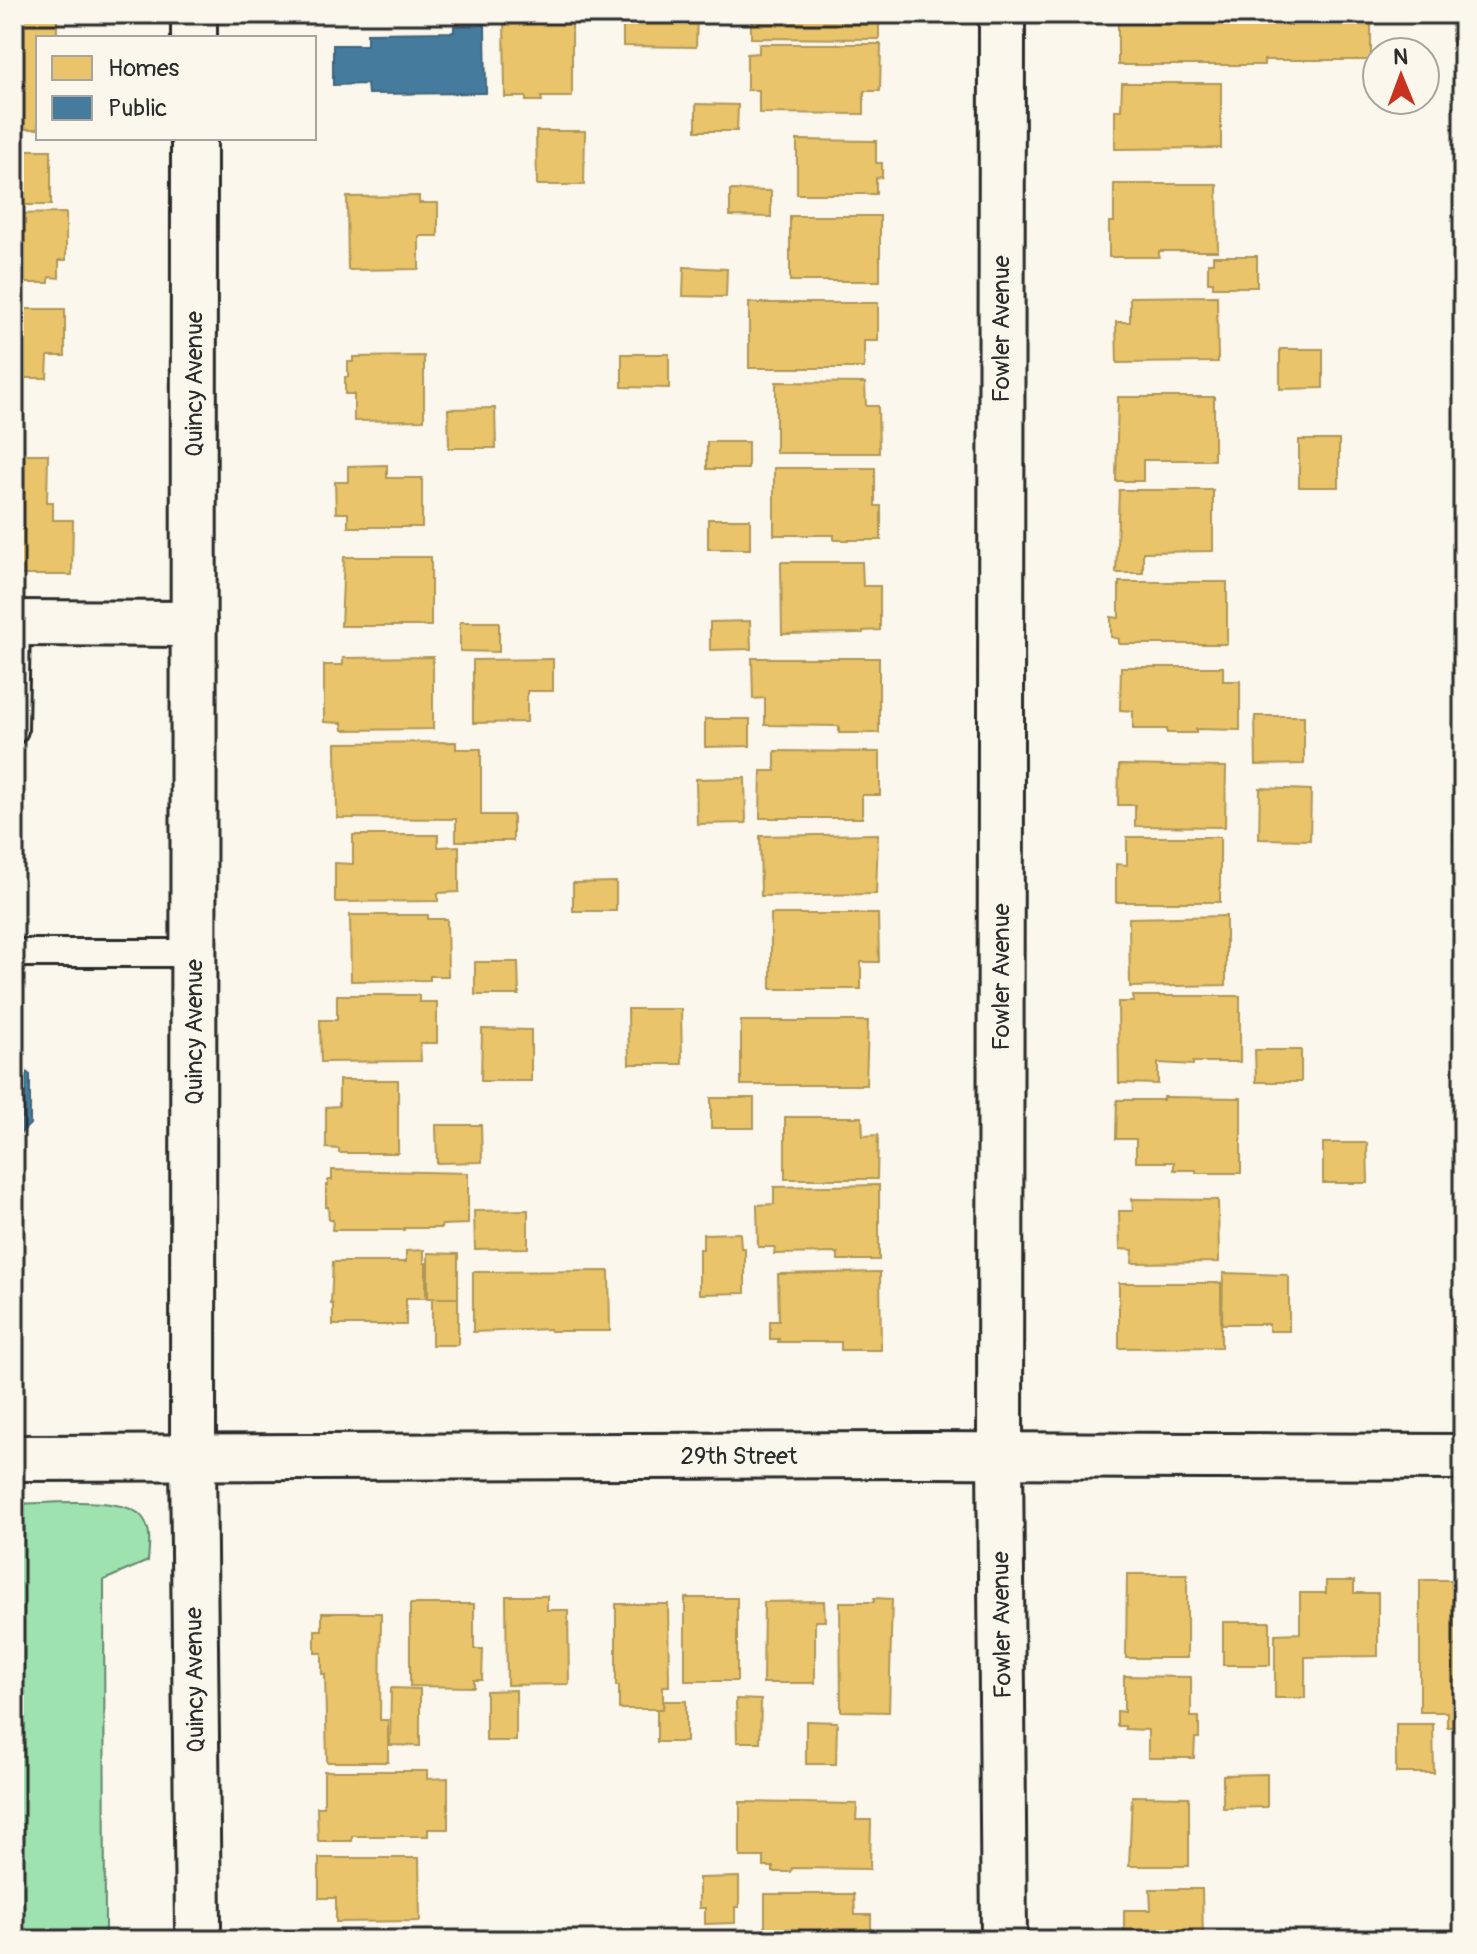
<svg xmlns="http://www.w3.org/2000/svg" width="1477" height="1954" font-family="Pangolin,sans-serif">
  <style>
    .green { fill: #9ee3af; stroke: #64876d; stroke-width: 2 }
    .homes { fill: #e9c46a; stroke: #b09657; stroke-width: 2 }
    .public { fill: #457b9d; stroke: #3d637b; stroke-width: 2 }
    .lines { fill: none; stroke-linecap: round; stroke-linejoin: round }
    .service-casing { stroke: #2b2b2b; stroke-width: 32 }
    .minor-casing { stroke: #2b2b2b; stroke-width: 50 }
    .service { stroke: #fbf7ec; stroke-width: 26 }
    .minor { stroke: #fbf7ec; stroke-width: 44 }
    .labels { text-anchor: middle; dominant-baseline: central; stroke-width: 8; stroke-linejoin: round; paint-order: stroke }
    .street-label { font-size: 24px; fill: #2b2b2b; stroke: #fbf7ec }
  </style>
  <rect width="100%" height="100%" fill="#fbf7ec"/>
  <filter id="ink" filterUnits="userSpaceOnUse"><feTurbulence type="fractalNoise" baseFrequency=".0125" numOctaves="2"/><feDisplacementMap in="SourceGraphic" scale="16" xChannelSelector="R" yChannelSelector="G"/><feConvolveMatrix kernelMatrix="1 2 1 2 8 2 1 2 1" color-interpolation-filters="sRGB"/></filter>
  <g filter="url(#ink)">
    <!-- green -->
    <path class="green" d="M 14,1504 C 42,1504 127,1494 143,1518 C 152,1530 149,1547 148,1561 L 104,1580 L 105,1940 L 14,1940 Z"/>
    <!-- homes -->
    <g class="homes">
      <polygon points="14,14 57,14 57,38 38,38 38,129 14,129"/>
      <polygon points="504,14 572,14 572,97 541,97 542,101 526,101 526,97 505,97"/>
      <polygon points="623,14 697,14 696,47 623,46"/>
      <polygon points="751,14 879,14 879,39 751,38"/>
      <polygon points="1118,14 1371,14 1371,60 1264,60 1264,65 1118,65"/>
      <polygon points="759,44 881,44 880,91 864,91 864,114 759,113 759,90 747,90 747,54 759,53"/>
      <polygon points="1122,83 1221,83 1221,148 1115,149 1115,110 1121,110"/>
      <polygon points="696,104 738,105 737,131 696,131"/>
      <polygon points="536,131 585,131 584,185 537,185"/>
      <polygon points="797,140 876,141 876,163 882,163 882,177 876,178 876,194 797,194"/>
      <rect x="14" y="150" width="37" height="55"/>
      <polygon points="1114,184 1217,184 1218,251 1159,251 1159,257 1109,257 1109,222 1114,222"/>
      <polygon points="730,190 771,191 771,217 730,216"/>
      <polygon points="419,196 419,203 438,203 438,236 419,236 419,269 348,270 347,197"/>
      <polygon points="66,213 66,260 59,260 59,278 49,277 49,283 14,283 14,214"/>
      <rect x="790" y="216" width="90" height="65"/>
      <polygon points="1213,256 1257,256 1257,287 1213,287 1213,282 1208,282 1208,263 1213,263"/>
      <polygon points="684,267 727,269 726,297 683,296"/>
      <polygon points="1217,296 1218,362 1117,363 1116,322 1130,322 1130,297"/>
      <polygon points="749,303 878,303 878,341 864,341 864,368 749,368"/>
      <polygon points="14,309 65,309 65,356 48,356 47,378 14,378"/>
      <polygon points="1280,349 1323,349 1323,388 1280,389"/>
      <polygon points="622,354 669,354 669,388 622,387"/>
      <polygon points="424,356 424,420 354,421 354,394 345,394 345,377 348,377 348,362 353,362 353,357"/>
      <polygon points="776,382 865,383 866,406 878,406 879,453 776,453"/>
      <polygon points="1118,397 1214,397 1214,460 1143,460 1143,481 1116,481"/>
      <polygon points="495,408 496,448 449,448 448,409"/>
      <rect x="1299" y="440" width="40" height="47"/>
      <rect x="707" y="442" width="41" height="27"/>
      <polygon points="14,454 48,454 47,502 53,502 53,520 73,520 72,575 14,575"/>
      <polygon points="387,465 387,478 422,478 422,527 348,527 348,513 336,513 335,482 348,482 348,466"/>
      <polygon points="774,468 875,468 875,506 881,506 881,540 834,540 834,535 774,535"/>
      <polygon points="1119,490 1213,490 1213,551 1143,552 1143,573 1116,573"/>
      <rect x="708" y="519" width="42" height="30"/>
      <polygon points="344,557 431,557 431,626 341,626"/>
      <polygon points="781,562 862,562 863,586 880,586 880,630 863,631 863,633 782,634"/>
      <polygon points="1119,582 1227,582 1227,644 1119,644 1119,639 1111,637 1111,617 1119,618"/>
      <polygon points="750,621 751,649 710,650 710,622"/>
      <polygon points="460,622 499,622 499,652 460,651"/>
      <polygon points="433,657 433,729 343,730 342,723 324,722 324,665 343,665 343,658"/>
      <polygon points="752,658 879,658 879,733 839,733 839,726 765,725 765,698 753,699"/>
      <polygon points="553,659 553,691 527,691 527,722 473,723 473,660"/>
      <polygon points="1121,667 1223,667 1223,681 1240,681 1240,730 1196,729 1196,733 1167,733 1167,729 1133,729 1133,711 1120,710"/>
      <polygon points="1255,716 1304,716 1304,764 1256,765"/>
      <polygon points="705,719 750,719 750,746 705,747"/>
      <polygon points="456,742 456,749 481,749 481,815 513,815 513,841 456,841 456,819 337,818 336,743"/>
      <polygon points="775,751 880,752 880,795 862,795 862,818 760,818 761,771 775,771"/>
      <polygon points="1119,765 1226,767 1225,827 1135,826 1135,805 1118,805"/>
      <polygon points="745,778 746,823 697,824 696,779"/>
      <polygon points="1260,788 1311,790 1310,840 1259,839"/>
      <polygon points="1455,812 1463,812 1463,844 1454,844"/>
      <polygon points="878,834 876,894 761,896 760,836"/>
      <polygon points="353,835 438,835 438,847 459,846 459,892 438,893 438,901 335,902 335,863 353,864"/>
      <polygon points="1127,837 1220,837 1220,902 1116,902 1116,864 1127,865"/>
      <polygon points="616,882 616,911 573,911 573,883"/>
      <polygon points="771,914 878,914 879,962 861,962 861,989 771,989"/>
      <polygon points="350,915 428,915 428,919 447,919 448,976 430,976 430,980 351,981"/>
      <polygon points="1226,916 1226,985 1130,987 1129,918"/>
      <polygon points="475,962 518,962 519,995 475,995"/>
      <polygon points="337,995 419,995 419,1002 437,1002 437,1043 420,1043 421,1061 321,1062 320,1020 337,1020"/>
      <polygon points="1133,996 1240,996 1240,1062 1193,1062 1193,1065 1158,1063 1158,1084 1119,1083 1118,1002 1134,1002"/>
      <polygon points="628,1009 681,1009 682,1064 629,1064"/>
      <polygon points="741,1021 868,1021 866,1085 741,1085"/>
      <polygon points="482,1029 531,1030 531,1081 481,1081"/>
      <polygon points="1255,1050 1301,1050 1301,1082 1256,1082"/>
      <polygon points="339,1080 398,1080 398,1153 339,1153 339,1149 326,1148 326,1107 339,1106"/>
      <polygon points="1163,1097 1241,1098 1241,1173 1196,1173 1196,1170 1174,1170 1174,1162 1136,1162 1136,1139 1116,1139 1117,1100 1163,1100"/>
      <rect x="711" y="1098" width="43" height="30"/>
      <polygon points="785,1117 862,1117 863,1136 878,1135 877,1179 785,1179"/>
      <polygon points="436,1125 481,1125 482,1162 437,1163"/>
      <polygon points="1323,1143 1367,1143 1368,1183 1323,1183"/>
      <polygon points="332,1170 468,1173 468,1224 442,1225 441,1228 404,1228 404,1230 332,1230 333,1220 329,1220 328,1207 326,1207 326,1185 328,1185 328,1180 332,1180"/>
      <polygon points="879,1185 879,1260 838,1260 838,1253 774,1254 775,1247 758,1247 757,1205 774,1204 774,1187"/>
      <polygon points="1132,1199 1218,1200 1219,1262 1132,1263 1133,1250 1120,1249 1119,1211 1133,1211"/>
      <polygon points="528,1210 528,1248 475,1249 474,1211"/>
      <polygon points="740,1233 741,1248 745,1248 745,1293 699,1294 699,1249 703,1249 703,1234"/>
      <polygon points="424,1250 424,1263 426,1263 426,1298 406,1298 406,1325 333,1325 333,1304 331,1304 333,1262 406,1262 406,1251"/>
      <polygon points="428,1253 458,1254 458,1298 428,1298"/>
      <polygon points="609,1271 610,1331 550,1331 550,1329 473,1332 473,1272"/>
      <polygon points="880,1272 881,1350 841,1350 841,1342 778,1342 779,1339 770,1339 770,1321 779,1321 778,1274"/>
      <polygon points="1223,1273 1287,1275 1289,1278 1289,1331 1269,1331 1269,1324 1222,1324"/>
      <polygon points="1119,1283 1221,1283 1221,1347 1119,1348"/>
      <rect x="432" y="1298" width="26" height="47"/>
      <polygon points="1127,1574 1187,1574 1187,1658 1126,1658"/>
      <polygon points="1420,1580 1463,1580 1463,1727 1447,1727 1447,1712 1420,1712"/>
      <polygon points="1326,1581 1354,1581 1354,1593 1378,1593 1378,1656 1305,1657 1305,1698 1275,1698 1275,1634 1300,1633 1300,1593 1326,1593"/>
      <polygon points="506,1596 547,1596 547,1610 568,1610 569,1684 507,1685"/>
      <rect x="685" y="1598" width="52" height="83"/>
      <polygon points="874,1598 892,1599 889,1712 841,1711 840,1602 874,1602"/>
      <polygon points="824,1601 825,1621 815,1621 815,1683 763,1683 764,1602"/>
      <polygon points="410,1604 474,1604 474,1649 483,1649 482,1680 474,1680 474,1687 410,1686"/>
      <polygon points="616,1604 668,1604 669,1686 663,1686 663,1709 619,1709 619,1686 616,1686"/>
      <polygon points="322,1613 381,1613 380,1720 388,1720 388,1762 327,1762 325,1674 322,1674 322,1653 315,1653 315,1630 322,1630"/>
      <rect x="1223" y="1622" width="47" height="43"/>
      <polygon points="1124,1676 1191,1677 1191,1717 1199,1717 1199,1738 1195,1738 1194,1758 1148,1758 1148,1730 1125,1729 1125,1726 1117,1726 1117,1711 1124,1712"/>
      <polygon points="391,1688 420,1689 420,1746 390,1745"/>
      <polygon points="516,1690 516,1741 486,1741 486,1691"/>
      <polygon points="736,1699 761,1700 760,1742 737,1742"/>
      <polygon points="664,1701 686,1701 686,1742 657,1742 657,1709 663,1709"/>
      <polygon points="806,1721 837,1722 836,1764 806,1764"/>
      <polygon points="1396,1724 1433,1724 1434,1773 1396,1773"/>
      <polygon points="324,1771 427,1771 427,1779 448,1778 448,1829 428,1829 428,1836 352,1836 352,1841 318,1841 317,1807 324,1807"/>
      <polygon points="1267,1774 1267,1807 1223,1808 1223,1775"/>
      <polygon points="1132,1796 1189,1797 1189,1866 1129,1866"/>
      <polygon points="740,1802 857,1804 856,1820 871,1820 870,1869 792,1868 791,1872 773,1872 773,1867 764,1867 764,1857 740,1857"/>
      <polygon points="319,1858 419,1858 420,1921 336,1922 336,1898 319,1898"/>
      <polygon points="739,1877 739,1907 735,1907 735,1923 705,1924 705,1908 699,1908 699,1878"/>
      <polygon points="1150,1889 1202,1889 1203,1940 1124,1940 1124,1910 1151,1910"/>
      <polygon points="765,1894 854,1894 855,1915 871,1915 871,1940 765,1940"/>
    </g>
    <!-- public -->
    <g class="public">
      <polygon points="485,25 486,93 368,94 367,84 333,85 333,45 367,45 367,33 454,32 454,26"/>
      <polygon points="14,1062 30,1075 30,1124 14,1140"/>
    </g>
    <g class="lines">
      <defs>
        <g id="service">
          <polyline points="14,730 16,623"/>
          <polyline points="14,953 194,953"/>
        </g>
        <g id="minor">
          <polyline points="1002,14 1000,1455 1004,1940"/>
          <polyline points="194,38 194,14"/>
          <polyline points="194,138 193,1458 198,1926"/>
          <polyline points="14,623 194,624"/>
          <polyline points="14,1458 925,1455 1463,1457"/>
        </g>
      </defs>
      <!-- service casing -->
      <use href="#service" class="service-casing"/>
      <!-- minor casing -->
      <use href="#minor" class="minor-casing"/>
      <!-- service -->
      <use href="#service" class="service"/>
      <!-- minor -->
      <use href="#minor" class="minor"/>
    </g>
  </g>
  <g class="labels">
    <!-- street labels -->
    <g class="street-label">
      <text transform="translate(1001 329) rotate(-90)">Fowler Avenue</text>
      <text transform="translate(194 384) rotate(-90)">Quincy Avenue</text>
      <text transform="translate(1001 977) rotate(-90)">Fowler Avenue</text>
      <text transform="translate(194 1032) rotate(-90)">Quincy Avenue</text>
      <text x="739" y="1456">29th Street</text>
      <text transform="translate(1002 1625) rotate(-91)">Fowler Avenue</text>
      <text transform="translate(195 1680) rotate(-91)">Quincy Avenue</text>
    </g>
  </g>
  <!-- margin -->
  <rect width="1477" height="1954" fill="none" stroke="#fbf7ec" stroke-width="48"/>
  <rect x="24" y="24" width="1429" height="1906" fill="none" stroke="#2b2b2b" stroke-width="3" filter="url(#ink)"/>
  <!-- legend -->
  <rect x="36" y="36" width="280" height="104" fill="#fbf7ec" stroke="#a8a59f" stroke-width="2"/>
  <rect x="52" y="56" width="40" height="24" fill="#e9c46a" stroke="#a8a59f" stroke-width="2"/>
  <text x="108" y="76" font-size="24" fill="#2b2b2b">Homes</text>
  <rect x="52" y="96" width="40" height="24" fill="#457b9d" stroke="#a8a59f" stroke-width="2"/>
  <text x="108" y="116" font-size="24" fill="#2b2b2b">Public</text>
  <!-- north arrow -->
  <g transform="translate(1401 76) rotate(359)"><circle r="38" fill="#fbf7ec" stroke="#a8a59f" stroke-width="2"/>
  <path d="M0-6L14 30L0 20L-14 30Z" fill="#c8321e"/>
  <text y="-12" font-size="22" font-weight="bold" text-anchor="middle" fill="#2b2b2b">N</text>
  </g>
</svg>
